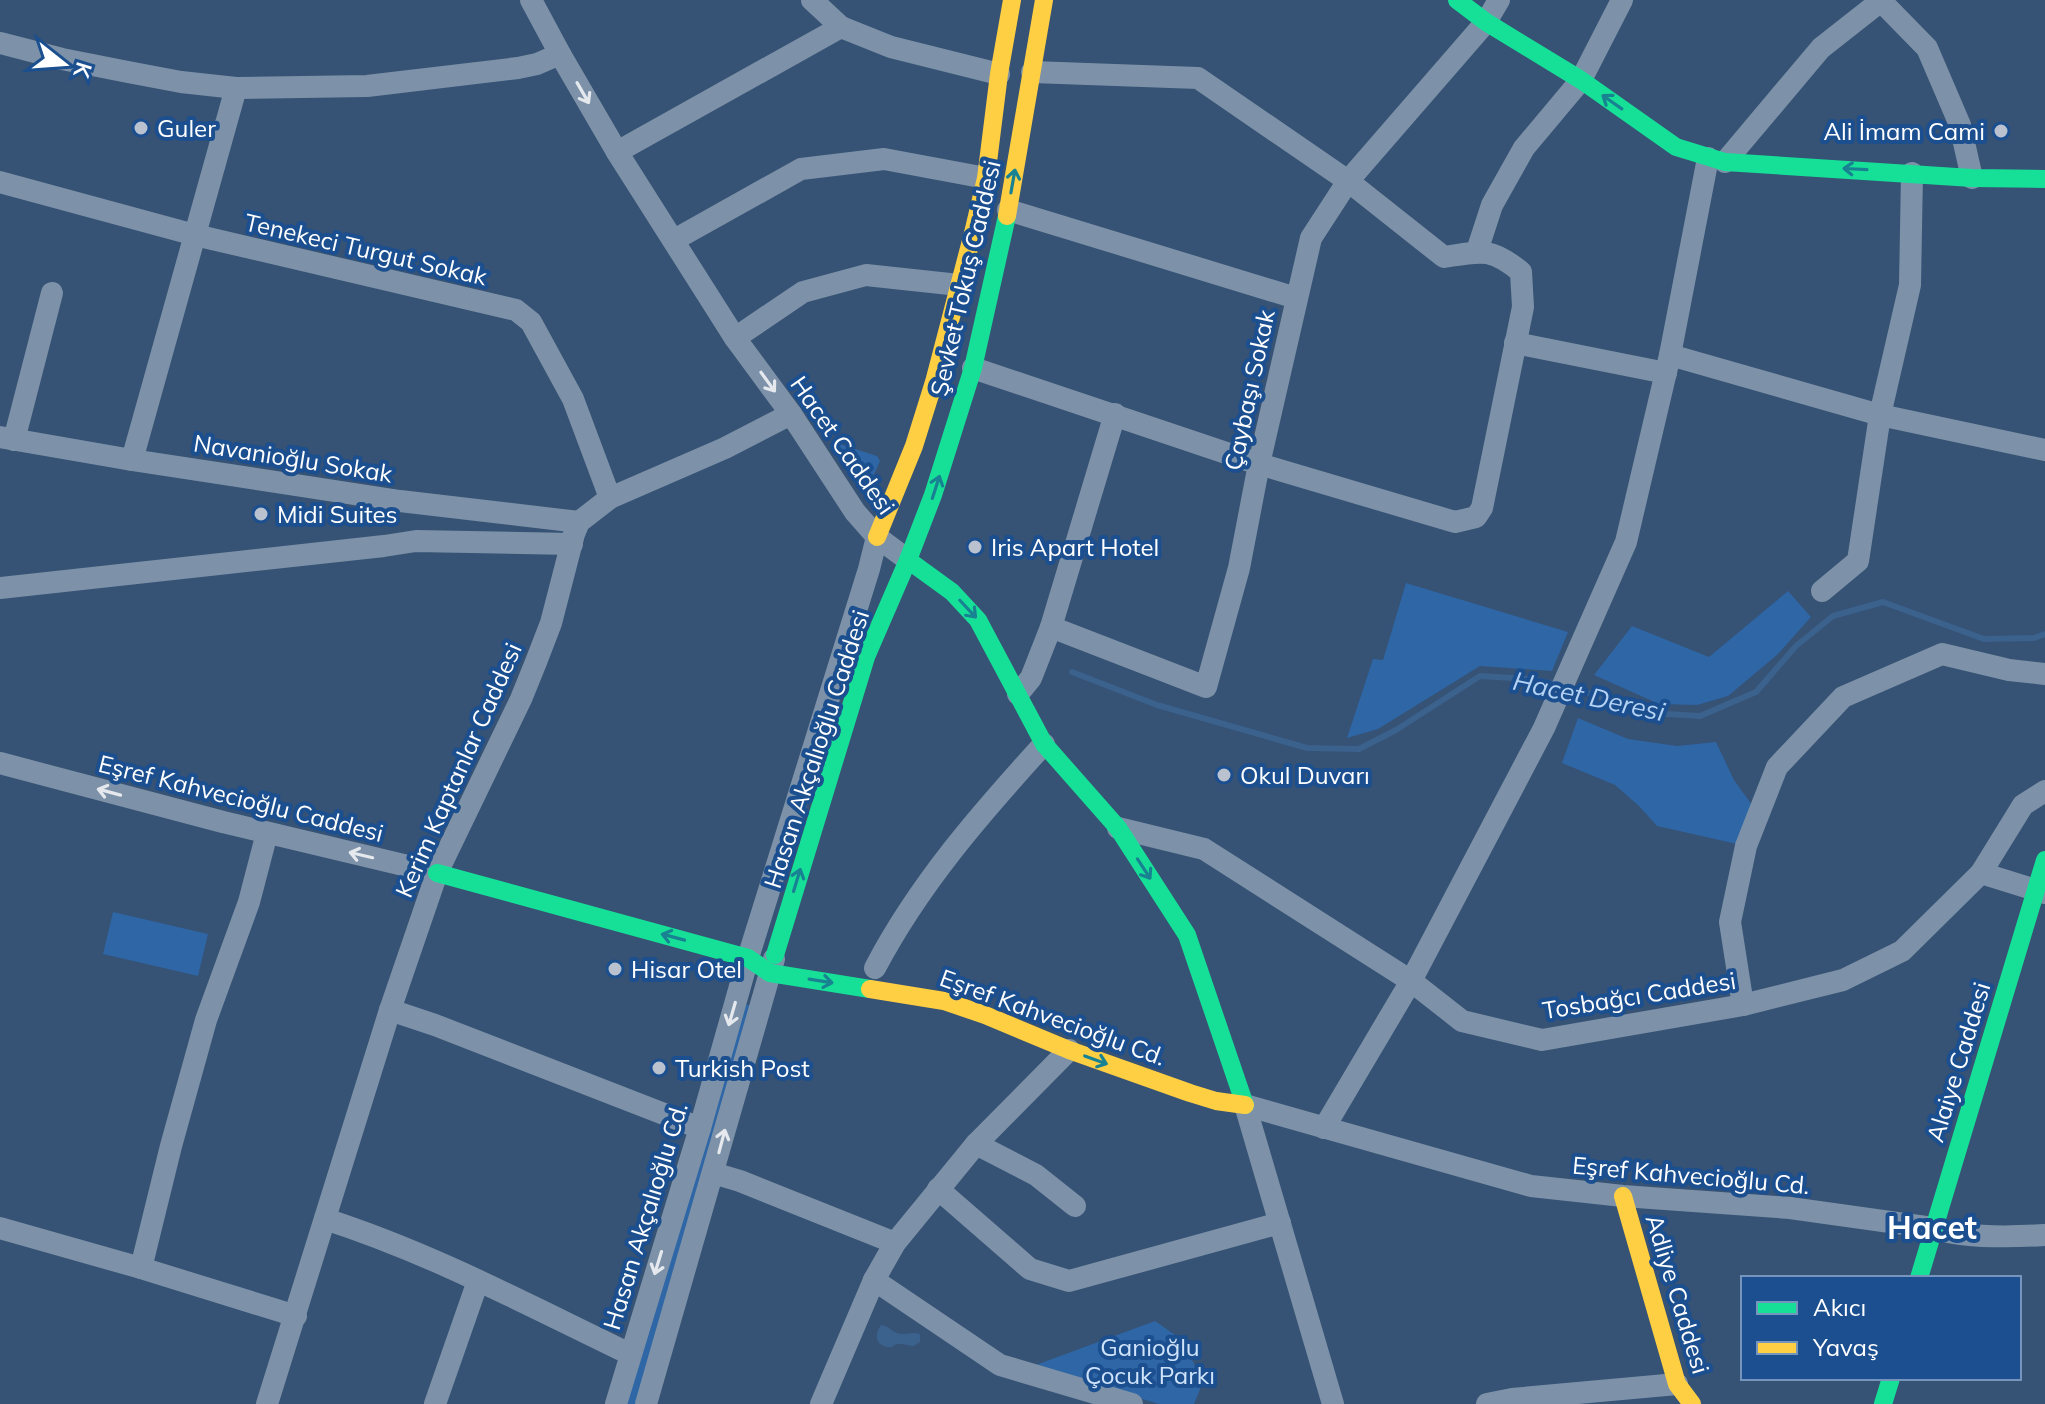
<svg xmlns="http://www.w3.org/2000/svg" width="2045" height="1404" font-family="Mulish,sans-serif">
  <style>
    .green { fill: #2f66a5 }
    .water { fill: #3b618d }
    .lines { fill: none; stroke-linecap: round; stroke-linejoin: round }
    .stream { stroke: #3b618d; stroke-width: 6 }
    .street { stroke: #7d92a8; stroke-width: 22 }
    .fast { stroke: #16e098; stroke-width: 18 }
    .slow { stroke: #ffcf43; stroke-width: 18 }
    .oneway { stroke: #e5e9ee }
    .oneway2 { stroke: #198292 }
    .poi-dot { fill: #b9c2ce; stroke: #1b4f8f; stroke-width: 3 }
    .labels { text-anchor: middle; dominant-baseline: central; stroke-width: 8; stroke-linejoin: round; paint-order: stroke }
    .poi-label { font-size: 24px; fill: #fff; stroke: #1b4f8f; text-anchor: start }
    .street-label { font-size: 24px; fill: #fff; stroke: #1b4f8f }
    .park-label { font-size: 24px; fill: #cfe3fa; stroke: #1b4f8f }
    .water-label { font-size: 26px; font-style: italic; fill: #b5d3f5; stroke: #1b4f8f }
    .district-label { font-size: 32px; font-weight: bold; fill: #fff; stroke: #1b4f8f }
  </style>
  <rect width="100%" height="100%" fill="#365274"/>
  <!-- green -->
  <g class="green">
    <polygon points="840,444 877,456 880,461 866,492 861,491 833,451"/>
    <polygon points="1406,583 1568,632 1552,671 1480,666 1378,729 1347,738 1373,659 1383,660"/>
    <polygon points="1788,591 1811,617 1777,655 1728,696 1697,705 1659,704 1594,675 1632,626 1709,657"/>
    <polygon points="1578,718 1628,739 1677,746 1716,742 1734,780 1752,805 1737,844 1657,826 1639,806 1615,785 1562,763"/>
    <polygon points="113,912 208,934 198,976 103,954"/>
    <polygon points="742,1004 750,1005 636,1404 625,1404"/>
    <polygon points="1155,1321 1178,1337 1194,1363 1201,1387 1194,1404 1159,1404 1033,1366"/>
  </g>
  <!-- water -->
  <path class="water" d="M 881,1325 C 889,1326 890,1330 897,1333 C 905,1336 912,1331 920,1334 L 920,1342 L 914,1346 C 910,1346 905,1344 900,1344 C 891,1344 896,1348 887,1347 C 874,1344 875,1333 881,1325 Z"/>
  <g class="lines">
    <!-- stream -->
    <polyline class="stream" points="1072,672 1157,705 1307,748 1359,749 1396,730 1480,676 1532,679 1579,690 1649,713 1700,716 1756,692 1796,646 1833,616 1883,602 1984,639 2034,638 2045,634"/>
    <!-- street -->
    <g class="street">
      <polyline points="531,0 560,54 617,152 735,338 791,414 855,512 877,537 908,560"/>
      <polyline points="812,0 841,27"/>
      <polyline points="1881,1 1927,48 1960,125 1972,178"/>
      <polyline points="0,43 62,59 128,72 181,82 236,88 367,86 518,68 537,64 560,54"/>
      <polyline points="617,152 841,27 891,47 999,74"/>
      <polyline points="1725,162 1821,48 1882,0"/>
      <polyline points="0,182 195,235 516,310 531,322 573,399 610,498"/>
      <polyline points="1008,210 1296,298"/>
      <polyline points="674,240 801,169 884,159 986,178"/>
      <polyline points="1477,251 1492,205 1524,148 1581,80 1622,0"/>
      <polyline points="735,338 803,292 866,275 959,285"/>
      <polyline points="1515,343 1666,373"/>
      <polyline points="1670,355 1880,415 2045,450"/>
      <path d="M 973,368 L 1259,464 L 1455,522 L 1476,517 L 1482,508 L 1523,307 L 1521,272 C 1491,247 1481,251 1444,257 L 1348,181 L 1198,78 L 1032,72"/>
      <polyline points="0,437 132,460 400,501 579,522"/>
      <polyline points="14,440 52,293"/>
      <polyline points="132,460 236,88"/>
      <polyline points="0,588 384,546 416,541 572,544"/>
      <polyline points="1822,591 1858,561 1880,415 1910,285 1912,173"/>
      <polyline points="1051,627 1206,687 1239,568 1259,464 1311,238 1348,181 1486,22 1499,0"/>
      <polyline points="1018,694 1031,678 1051,627 1115,414"/>
      <polyline points="0,763 223,822 437,873"/>
      <polyline points="1118,828 1204,849 1411,981 1462,1021 1542,1040 1743,1005 1843,980 1902,951 1981,873 2023,805 2045,791"/>
      <polyline points="1981,873 2045,893"/>
      <path d="M 875,968 C 919,884 981,813 1044,744"/>
      <polyline points="1743,1005 1730,922 1746,846 1777,767 1843,697 1942,654 2009,670 2045,674"/>
      <polyline points="390,1010 435,1025 700,1128"/>
      <path d="M 1245,1105 L 1531,1186 L 1623,1196 L 1790,1208 L 1933,1228 C 1963,1238 2013,1237 2045,1235"/>
      <polyline points="1245,1105 1333,1404"/>
      <polyline points="1324,1128 1411,981 1544,728 1626,542 1670,355 1708,158"/>
      <polyline points="976,1144 1036,1175 1075,1206"/>
      <polyline points="713,1173 740,1181 895,1243"/>
      <polyline points="938,1189 1030,1269 1069,1281 1280,1223"/>
      <path d="M 325,1219 C 431,1253 530,1306 630,1354"/>
      <polyline points="0,1228 141,1268 296,1316"/>
      <polyline points="141,1268 171,1146 206,1020 249,902 267,833"/>
      <polyline points="874,1280 1000,1365 1132,1404"/>
      <polyline points="267,1404 390,1010 437,873 521,699 536,662 551,623 574,534 579,522 610,498 725,448 791,414"/>
      <polyline points="435,1404 478,1281"/>
      <polyline points="616,1404 700,1128 748,958 869,569 877,537"/>
      <polyline points="646,1404 774,959"/>
      <polyline points="821,1404 874,1280 895,1243 976,1144 1069,1050"/>
      <polyline points="1487,1404 1512,1399 1677,1384"/>
    </g>
    <!-- fast -->
    <g class="fast">
      <polyline points="1457,0 1486,22 1581,80 1676,147 1725,162 1972,178 2045,179"/>
      <polyline points="908,560 952,592 978,620 1044,744 1118,828 1187,935 1245,1105"/>
      <polyline points="437,873 748,958 770,973 870,989"/>
      <polyline points="775,955 866,657 908,560 933,495 973,368 1007,216"/>
      <polyline points="1919,1278 2045,860"/>
      <polyline points="1883,1404 1891,1378"/>
    </g>
    <!-- slow -->
    <g class="slow">
      <polyline points="1007,216 1044,0"/>
      <polyline points="877,537 914,446 934,382 973,233 986,178 999,74 1012,0"/>
      <polyline points="870,989 944,1001 985,1015 1069,1050 1190,1093 1216,1101 1245,1105"/>
      <polyline points="1623,1196 1677,1384 1692,1404"/>
    </g>
  </g>
  <!-- one-way arrows -->
  <defs><path id="oneway-shaft" d="M-6 0H5M1.5-3L5.5 0L1.5 3" fill="none" stroke-width="1.6" stroke-linecap="round" stroke-linejoin="round" transform="scale(2)"/></defs>
  <g class="oneway">
    <use href="#oneway-shaft" transform="translate(583 93) rotate(60)"/>
    <use href="#oneway-shaft" transform="translate(768 382) rotate(54)"/>
    <use href="#oneway-shaft" transform="translate(109 792) rotate(-165)"/>
    <use href="#oneway-shaft" transform="translate(361 855) rotate(-167)"/>
    <use href="#oneway-shaft" transform="translate(732 1014) rotate(106)"/>
    <use href="#oneway-shaft" transform="translate(722 1141) rotate(-75)"/>
    <use href="#oneway-shaft" transform="translate(658 1263) rotate(107)"/>
  </g>
  <g class="oneway2">
    <use href="#oneway-shaft" transform="translate(1612 102) rotate(-145)"/>
    <use href="#oneway-shaft" transform="translate(1855 169) rotate(-177)"/>
    <use href="#oneway-shaft" transform="translate(1013 181) rotate(-80)"/>
    <use href="#oneway-shaft" transform="translate(936 487) rotate(-72)"/>
    <use href="#oneway-shaft" transform="translate(968 609) rotate(47)"/>
    <use href="#oneway-shaft" transform="translate(1144 869) rotate(57)"/>
    <use href="#oneway-shaft" transform="translate(797 880) rotate(-73)"/>
    <use href="#oneway-shaft" transform="translate(673 937) rotate(-165)"/>
    <use href="#oneway-shaft" transform="translate(821 981) rotate(9)"/>
    <use href="#oneway-shaft" transform="translate(1096 1060) rotate(20)"/>
  </g>
  <!-- markers -->
  <g class="poi-dot">
    <circle cx="141" cy="128" r="8"/>
    <circle cx="2001" cy="131" r="8"/>
    <circle cx="261" cy="514" r="8"/>
    <circle cx="975" cy="547" r="8"/>
    <circle cx="1224" cy="775" r="8"/>
    <circle cx="615" cy="969" r="8"/>
    <circle cx="659" cy="1068" r="8"/>
  </g>
  <g class="labels">
    <!-- poi labels -->
    <g class="poi-label">
      <text x="157" y="128">Guler</text>
      <text x="1985" y="131" text-anchor="end">Ali İmam Cami</text>
      <text x="277" y="514">Midi Suites</text>
      <text x="991" y="547">Iris Apart Hotel</text>
      <text x="1240" y="775">Okul Duvarı</text>
      <text x="631" y="969">Hisar Otel</text>
      <text x="675" y="1068">Turkish Post</text>
    </g>
    <!-- street labels -->
    <g class="street-label">
      <text transform="translate(366 249) rotate(13)">Tenekeci Turgut Sokak</text>
      <text transform="translate(965 278) rotate(-77)">Şevket Tokuş Caddesi</text>
      <text transform="translate(1249 390) rotate(-78)">Çaybaşı Sokak</text>
      <text transform="translate(843 445) rotate(55)">Hacet Caddesi</text>
      <text transform="translate(293 458) rotate(9)">Navanioğlu Sokak</text>
      <text transform="translate(816 749) rotate(-72)">Hasan Akçalıoğlu Caddesi</text>
      <text transform="translate(458 770) rotate(-66)">Kerim Kaptanlar Caddesi</text>
      <text transform="translate(241 798) rotate(14)">Eşref Kahvecioğlu Caddesi</text>
      <text transform="translate(1639 995) rotate(-9)">Tosbağcı Caddesi</text>
      <text transform="translate(1053 1017) rotate(20)">Eşref Kahvecioğlu Cd.</text>
      <text transform="translate(1958 1062) rotate(-73)">Alaiye Caddesi</text>
      <text transform="translate(1691 1175) rotate(5)">Eşref Kahvecioğlu Cd.</text>
      <text transform="translate(645 1216) rotate(-73)">Hasan Akçalıoğlu Cd.</text>
      <text transform="translate(1678 1294) rotate(73)">Adliye Caddesi</text>
    </g>
    <!-- park labels -->
    <g class="park-label">
      <text x="1150" y="1347">Ganioğlu<tspan x="1150" dy="28">Çocuk Parkı</tspan></text>
    </g>
    <!-- water labels -->
    <g class="water-label">
      <text transform="translate(1589 696) rotate(12)">Hacet Deresi</text>
    </g>
    <!-- district labels -->
    <g class="district-label">
      <text x="1932" y="1227">Hacet</text>
    </g>
  </g>
  <!-- legend -->
  <rect x="1741" y="1276" width="280" height="104" fill="#1b4f8f" stroke="#7695bc" stroke-width="2"/>
  <rect x="1757" y="1302" width="40" height="12" fill="#16e098" stroke="#7695bc" stroke-width="2"/>
  <text x="1813" y="1316" font-size="24" fill="#ffffff">Akıcı</text>
  <rect x="1757" y="1342" width="40" height="12" fill="#ffcf43" stroke="#7695bc" stroke-width="2"/>
  <text x="1813" y="1356" font-size="24" fill="#ffffff">Yavaş</text>
  <!-- north arrow -->
  <g transform="translate(64 64) rotate(107)" stroke="#1b4f8f" stroke-width="6" paint-order="stroke">
  <path d="M0-6L14 30L0 20L-14 30Z" fill="#ffffff"/>
  <text y="-12" font-size="22" font-weight="bold" text-anchor="middle" fill="#ffffff">K</text>
  </g>
</svg>
